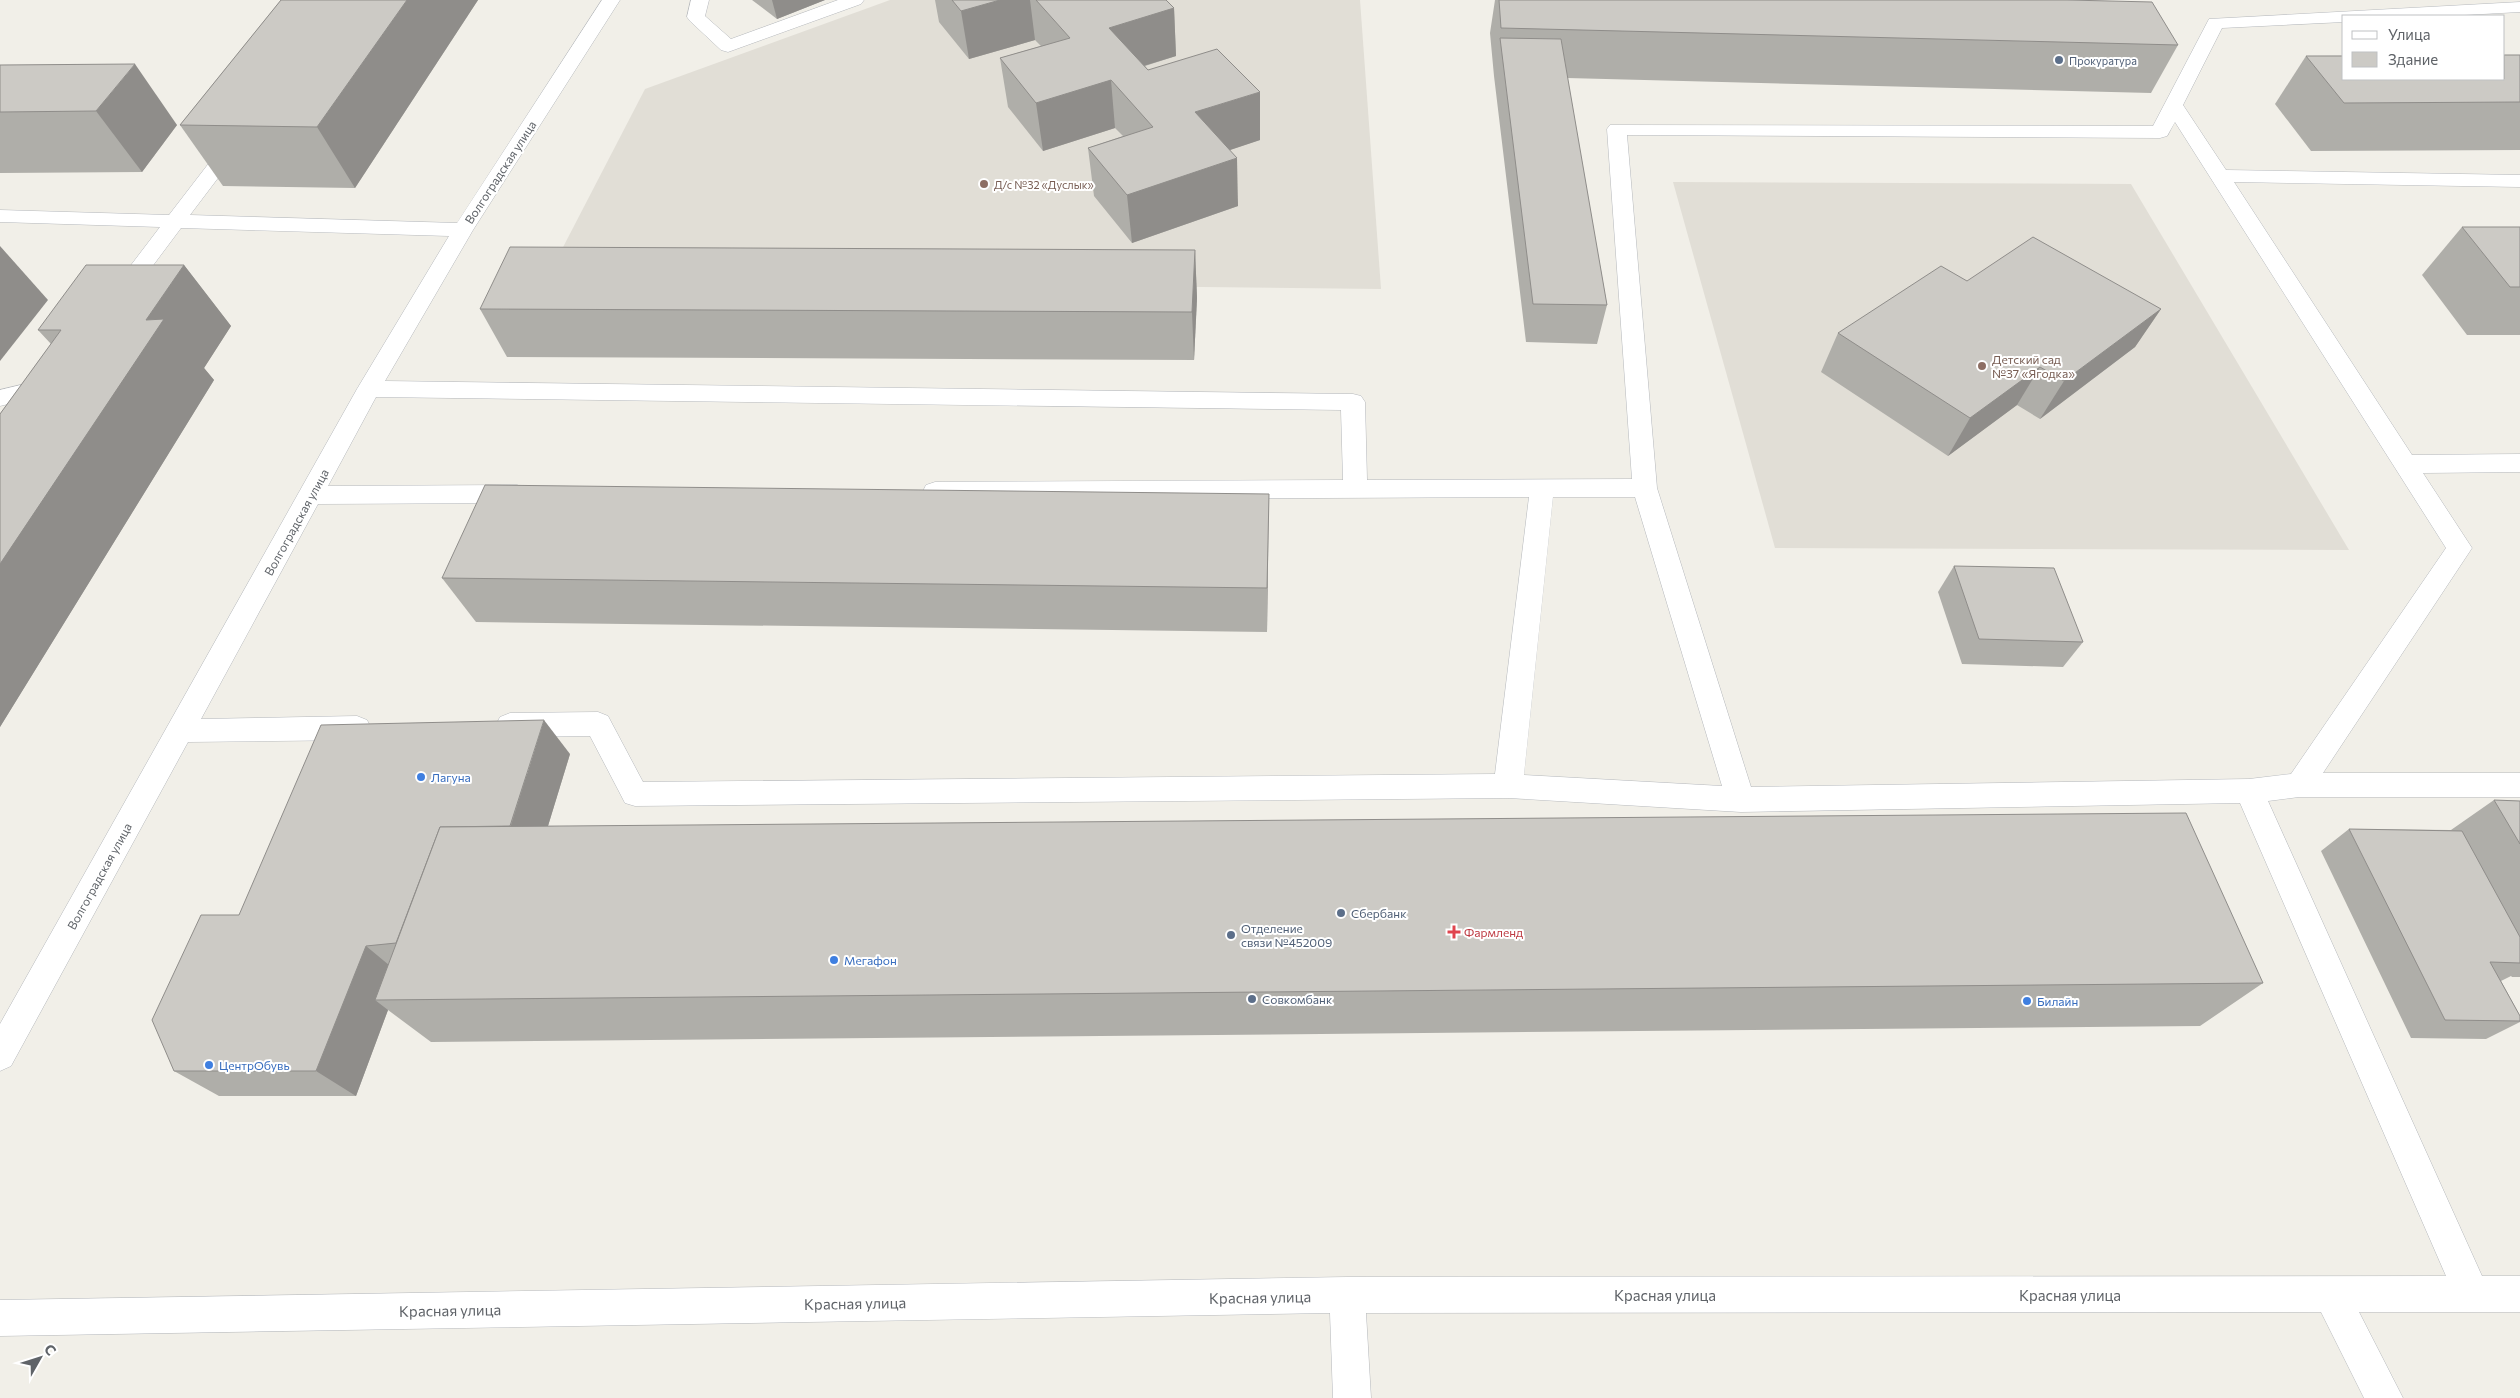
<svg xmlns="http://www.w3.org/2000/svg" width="2520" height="1398" font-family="Commissioner,sans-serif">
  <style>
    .education { fill: #e1ded6 }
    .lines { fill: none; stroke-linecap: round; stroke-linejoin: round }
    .minor-casing { stroke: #b5b8bc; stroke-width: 1 }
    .minor { fill: #fff; fill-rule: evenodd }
    .wall { fill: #afaea9 }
    .shaded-wall { fill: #8f8d8a }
    .building { fill: #cccac5; stroke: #8f8d8a }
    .service-dot { fill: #5c6f8a; stroke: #fff; stroke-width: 2 }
    .education-dot { fill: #8d6e63; stroke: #fff; stroke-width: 2 }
    .shop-dot { fill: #3f7fe0; stroke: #fff; stroke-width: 2 }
    .health-dot { fill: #e0444e; stroke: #fff; stroke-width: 2 }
    .labels { text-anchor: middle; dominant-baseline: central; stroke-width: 4; stroke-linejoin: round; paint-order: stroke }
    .far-service-label { font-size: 11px; fill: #4e5e75; stroke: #fff; text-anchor: start }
    .far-education-label { font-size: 11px; fill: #785e54; stroke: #fff; text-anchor: start }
    .street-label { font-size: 12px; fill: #5f6368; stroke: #fff }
    .education-label { font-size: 12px; fill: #785e54; stroke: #fff; text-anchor: start }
    .shop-label { font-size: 12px; fill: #366cbe; stroke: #fff; text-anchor: start }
    .service-label { font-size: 12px; fill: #4e5e75; stroke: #fff; text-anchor: start }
    .health-label { font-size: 12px; fill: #be3a42; stroke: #fff; text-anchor: start }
    .near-street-label { font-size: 15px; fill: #5f6368; stroke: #fff }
  </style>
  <rect width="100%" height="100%" fill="#f1efe8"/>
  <!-- education -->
  <g class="education">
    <polygon points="890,0 1360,0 1381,289 546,280 645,89"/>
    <polygon points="1673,182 2131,184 2349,550 1775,548"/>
  </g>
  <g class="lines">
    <defs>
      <g id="minor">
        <path d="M 602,0 L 620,0 L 473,230 L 385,381 L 1353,394 L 1361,396 L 1365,402 L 1367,480 L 1632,479 L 1607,129 L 1610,125 L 2153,126 L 2209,19 L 2520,2 L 2520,12 L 2446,16 L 2344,16 L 2344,22 L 2222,28 L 2183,105 L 2226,170 L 2520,175 L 2520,187 L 2234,182 L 2412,455 L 2520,454 L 2520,472 L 2423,473 L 2472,548 L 2323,773 L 2520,773 L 2520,797 L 2299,797 L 2268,801 L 2482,1276 L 2520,1276 L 2520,1312 L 2359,1312 L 2403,1398 L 2364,1398 L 2321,1312 L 1366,1313 L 1371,1398 L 1333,1398 L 1330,1313 L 0,1336 L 0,1300 L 1347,1277 L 2446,1276 L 2240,803 L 1741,812 L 1508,798 L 635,806 L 625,803 L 590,736 L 510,737 L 500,733 L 496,725 L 500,717 L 510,713 L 598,712 L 608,716 L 643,782 L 1495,774 L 1529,497 L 935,500 L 926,497 L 923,491 L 926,485 L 935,482 L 1343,480 L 1341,410 L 376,397 L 328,486 L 517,485 L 526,488 L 529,494 L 526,500 L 517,503 L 318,504 L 201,719 L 357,716 L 367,720 L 371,728 L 367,736 L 357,740 L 188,742 L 11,1066 L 0,1071 L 0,1024 L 357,389 L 449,236 L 181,228 L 128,299 L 120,301 L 112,299 L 109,294 L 160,227 L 0,222 L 0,210 L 169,215 L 229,137 L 243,137 L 246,141 L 190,215 L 457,223 ZM 2175,122 L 2446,548 L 2291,774 L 2249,779 L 1751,787 L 1657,488 L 1627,135 L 2160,138 L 2167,136 ZM 1553,497 L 1635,497 L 1722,786 L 1524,775 Z"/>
        <polygon points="691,0 709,0 705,16 731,39 838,0 864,0 861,4 728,52 721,50 690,21 687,17"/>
        <polygon points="50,378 58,380 62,386 58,392 0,406 0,390"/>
      </g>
    </defs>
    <!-- minor casing -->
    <use href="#minor" class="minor-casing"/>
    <!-- minor -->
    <use href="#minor" class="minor"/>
  </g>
  <!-- wall -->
  <g class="wall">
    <polygon points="281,0 478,0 355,188 223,186 180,125"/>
    <polygon points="752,0 825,0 777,19"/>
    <polygon points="935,0 1166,0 1174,8 1176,56 1145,66 1148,70 1260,140 1230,150 1238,206 1132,243 1094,196 1088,148 1123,136 1115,128 1043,151 1008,107 1000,58 1041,46 1035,40 969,59 939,22"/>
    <polygon points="1495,0 2068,0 2178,45 2151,93 1567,78 1607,305 1597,344 1526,342 1494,76 1490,33"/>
    <polygon points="2520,55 2520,150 2311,151 2275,104 2306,56"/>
    <polygon points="0,65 177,125 142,172 0,173"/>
    <polygon points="2462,227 2520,227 2520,335 2467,335 2422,275"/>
    <polygon points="1195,250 1197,298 1194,360 507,357 480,309"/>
    <polygon points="184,265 231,326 204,368 214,380 0,727 0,414 51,344 38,330"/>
    <polygon points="1967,281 2161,309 2135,347 2040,419 2017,405 1948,456 1821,372 1838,333"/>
    <polygon points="1269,494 1267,632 476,622 442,578"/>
    <polygon points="1954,566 2083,642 2063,667 1962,664 1938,592"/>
    <polygon points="570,754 548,826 2263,983 2200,1026 431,1042 388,1010 356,1096 219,1096 174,1071 239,915"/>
    <polygon points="2494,800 2520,801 2520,977 2512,977 2511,976 2501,981 2520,1016 2520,1022 2486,1039 2411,1038 2321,851 2349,829 2451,830"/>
  </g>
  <!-- shaded-wall -->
  <g class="shaded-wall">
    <polygon points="407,0 478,0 355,188 317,127"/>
    <polygon points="772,0 825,0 777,19"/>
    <polygon points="1000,0 1030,0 1035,40 969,59 961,11"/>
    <polygon points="1174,8 1176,56 1114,75 1109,28"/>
    <polygon points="135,64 177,125 142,172 96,111"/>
    <polygon points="1111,80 1115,128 1043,151 1036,103"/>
    <polygon points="1260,92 1260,140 1197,161 1195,112"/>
    <polygon points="1237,158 1238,206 1132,243 1127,195"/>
    <polygon points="0,246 48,300 0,361"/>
    <polygon points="1195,250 1197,298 1194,360 1192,312"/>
    <polygon points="184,265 231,326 204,368 214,380 0,727 0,564 146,320"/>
    <polygon points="2161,309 2135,347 2040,419 2064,381"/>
    <polygon points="2040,367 2017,405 1948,456 1970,418"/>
    <polygon points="1269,494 1268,541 1267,632 1267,588"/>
    <polygon points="544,720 570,754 533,875 505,844"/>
    <polygon points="366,946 401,975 375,1000 388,1010 356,1096 316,1071"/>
  </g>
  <!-- building -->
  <g class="building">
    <polygon points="281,0 407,0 317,127 180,125"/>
    <polygon points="952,0 1000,0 961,11"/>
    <polygon points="1036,0 1166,0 1174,8 1109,28 1148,70 1217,49 1260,92 1195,112 1237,158 1127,195 1088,148 1153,127 1111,80 1036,103 1000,58 1070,38"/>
    <polygon points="1499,0 2068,0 2152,2 2178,45 1501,28"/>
    <polygon points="1500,38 1561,39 1607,305 1533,304"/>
    <polygon points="2504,55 2520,55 2520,102 2344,103 2306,56 2344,56 2344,79 2504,79"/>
    <polygon points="135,64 96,111 0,112 0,65"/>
    <polygon points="2462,227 2520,227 2520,287 2510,287"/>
    <polygon points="2033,237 2161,309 2064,381 2040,367 1970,418 1838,333 1941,266 1967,281"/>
    <polygon points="510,247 1195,250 1192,312 480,309"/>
    <polygon points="86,265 184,265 146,320 164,319 0,564 0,414 61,330 38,330"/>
    <polygon points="485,485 1269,494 1267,588 442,578"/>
    <polygon points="1954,566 2054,568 2083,642 1979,639"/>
    <polygon points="544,720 510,826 440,827 396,943 366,946 316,1071 174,1071 152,1020 201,915 239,915 321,725"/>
    <polygon points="2494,800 2520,801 2520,844"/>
    <polygon points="2186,813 2263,983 375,1000 440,827"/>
    <polygon points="2349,829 2462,831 2520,937 2520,963 2490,962 2520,1016 2520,1021 2445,1020"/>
  </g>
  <!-- markers -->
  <g class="service-dot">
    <circle cx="2059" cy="60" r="5"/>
    <circle cx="1341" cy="913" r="5"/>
    <circle cx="1231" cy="935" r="5"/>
    <circle cx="1252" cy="999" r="5"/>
  </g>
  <g class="education-dot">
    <circle cx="984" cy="184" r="5"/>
    <circle cx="1982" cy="366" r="5"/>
  </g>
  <g class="shop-dot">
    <circle cx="421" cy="777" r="5"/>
    <circle cx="834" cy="960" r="5"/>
    <circle cx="2027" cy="1001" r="5"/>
    <circle cx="209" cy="1065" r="5"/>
  </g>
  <path class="health-dot" d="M1451.5 924.5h5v5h5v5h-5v5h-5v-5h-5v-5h5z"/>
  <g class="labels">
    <!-- far-service labels -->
    <g class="far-service-label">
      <text x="2069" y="60">Прокуратура</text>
    </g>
    <!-- far-education labels -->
    <g class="far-education-label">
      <text x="994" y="184">Д/с №32 «Дуслык»</text>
    </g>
    <!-- street labels -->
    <g class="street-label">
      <text transform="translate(500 172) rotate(-57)">Волгоградская улица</text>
      <text transform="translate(296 522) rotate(-61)">Волгоградская улица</text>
      <text transform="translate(99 876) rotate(-61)">Волгоградская улица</text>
    </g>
    <!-- education labels -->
    <g class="education-label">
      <text x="1992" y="359">Детский сад<tspan x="1992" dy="14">№37 «Ягодка»</tspan></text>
    </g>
    <!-- shop labels -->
    <g class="shop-label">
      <text x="431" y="777">Лагуна</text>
      <text x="844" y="960">Мегафон</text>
      <text x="2037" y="1001">Билайн</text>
      <text x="219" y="1065">ЦентрОбувь</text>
    </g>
    <!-- service labels -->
    <g class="service-label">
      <text x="1351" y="913">Сбербанк</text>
      <text x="1241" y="928">Отделение<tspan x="1241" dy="14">связи №452009</tspan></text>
      <text x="1262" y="999">Совкомбанк</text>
    </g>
    <!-- health labels -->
    <g class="health-label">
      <text x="1464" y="932">Фармленд</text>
    </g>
    <!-- near-street labels -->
    <g class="near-street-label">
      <text x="1665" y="1295">Красная улица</text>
      <text x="2070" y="1295">Красная улица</text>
      <text transform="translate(1260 1297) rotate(-1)">Красная улица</text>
      <text transform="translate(855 1303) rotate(-1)">Красная улица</text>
      <text transform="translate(450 1310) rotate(-1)">Красная улица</text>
    </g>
  </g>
  <!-- legend -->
  <rect x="2342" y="15" width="162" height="65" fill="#ffffff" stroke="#bfc1c3"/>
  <rect x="2352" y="31" width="25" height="8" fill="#ffffff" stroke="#bfc1c3"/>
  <text x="2388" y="40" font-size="15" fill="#5f6368">Улица</text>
  <rect x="2352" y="52" width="25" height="15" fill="#cccac5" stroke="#bfc1c3"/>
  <text x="2388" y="65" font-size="15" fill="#5f6368">Здание</text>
  <!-- north arrow -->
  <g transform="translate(40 1358) rotate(51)" stroke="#ffffff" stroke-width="4" paint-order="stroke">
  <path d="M0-4L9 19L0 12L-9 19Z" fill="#5f6368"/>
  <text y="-8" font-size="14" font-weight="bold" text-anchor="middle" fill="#5f6368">С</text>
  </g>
</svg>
